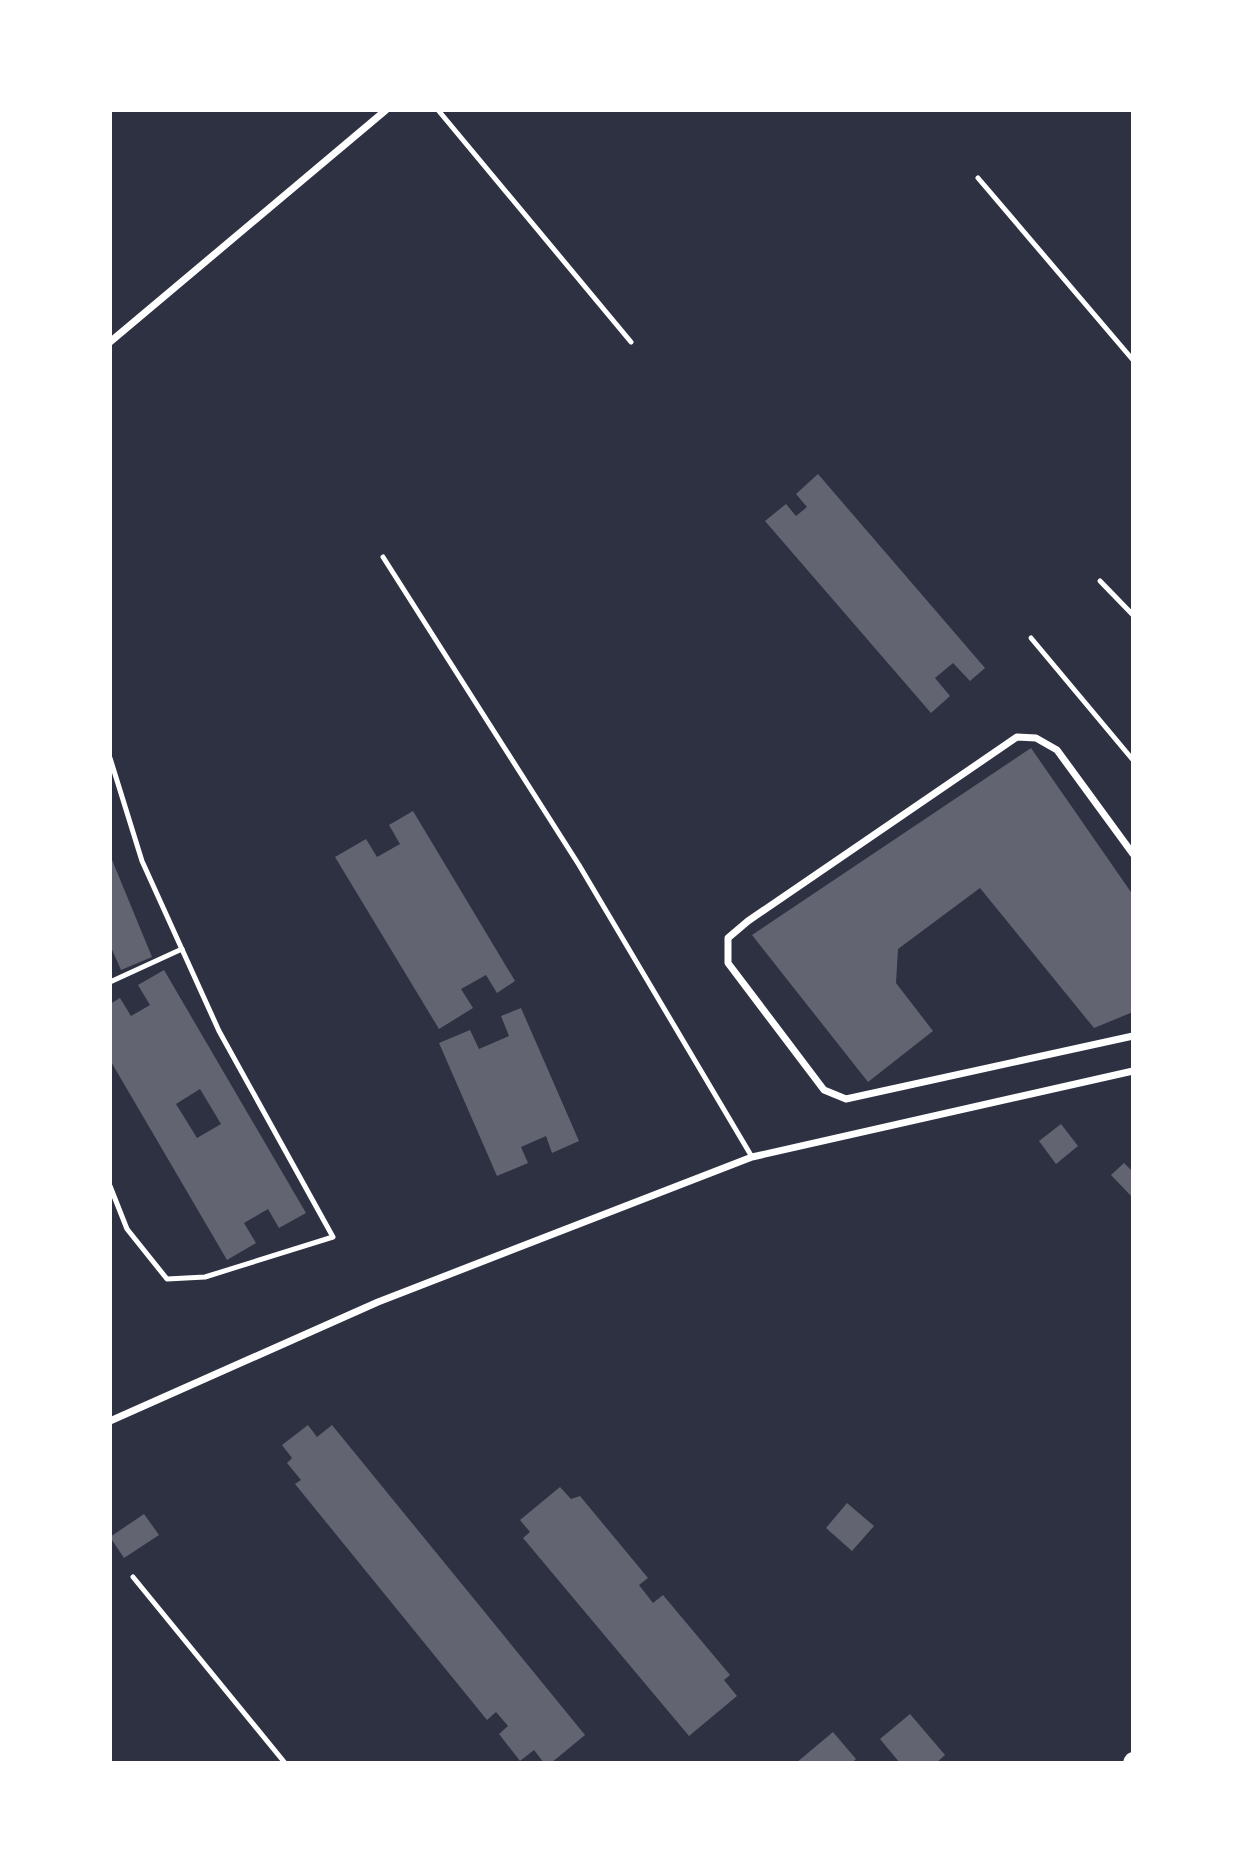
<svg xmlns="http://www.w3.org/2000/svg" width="1243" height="1873" font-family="'Zilla Slab',serif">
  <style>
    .building { fill: #626471; fill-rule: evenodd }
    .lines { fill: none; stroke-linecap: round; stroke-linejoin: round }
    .service { stroke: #fff; stroke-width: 5 }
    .minor { stroke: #fff; stroke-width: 7 }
    .primary { stroke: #fff; stroke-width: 18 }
  </style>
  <rect width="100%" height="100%" fill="#2d3142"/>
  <!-- building -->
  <g class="building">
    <polygon points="818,474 985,668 970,681 953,663 935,678 950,696 931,713 765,521 786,504 796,516 807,507 796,494"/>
    <polygon points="1031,748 1133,895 1133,1012 1094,1028 980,888 898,949 896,983 933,1031 868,1082 752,935"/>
    <polygon points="413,811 515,981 497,993 486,975 461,989 473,1008 439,1029 335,857 366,839 377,857 400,844 389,825"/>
    <polygon points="110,855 152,957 121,970 110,945"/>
    <path d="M 164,970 L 306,1213 L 279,1228 L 268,1209 L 244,1223 L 256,1243 L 227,1260 L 110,1060 L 110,1004 L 120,998 L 131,1016 L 150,1005 L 138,985 ZM 200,1089 L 221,1124 L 197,1138 L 176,1104 Z"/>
    <polygon points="521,1008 579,1141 552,1153 546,1136 521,1147 528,1163 497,1176 439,1043 470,1030 479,1049 509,1036 501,1016"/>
    <polygon points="1061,1124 1078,1146 1056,1164 1039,1141"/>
    <polygon points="1124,1163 1133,1172 1133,1198 1111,1175"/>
    <polygon points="308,1425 317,1437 332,1425 585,1735 551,1763 544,1763 534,1750 520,1761 499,1734 508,1726 496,1712 487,1720 295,1484 301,1480 287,1463 292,1458 282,1445"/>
    <polygon points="560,1487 571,1499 580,1496 648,1578 639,1585 653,1603 663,1595 730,1675 724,1680 737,1696 689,1736 523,1538 530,1532 520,1520"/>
    <polygon points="847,1503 874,1526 852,1551 826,1528"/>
    <polygon points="144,1514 159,1535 124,1558 110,1537"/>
    <polygon points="910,1714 945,1755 936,1763 900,1763 880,1739"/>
    <polygon points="833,1732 856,1759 852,1763 796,1763"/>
  </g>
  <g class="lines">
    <!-- service -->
    <g class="service">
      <polyline points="438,110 631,342"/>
      <polyline points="978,178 1133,360"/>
      <polyline points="383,557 579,865 752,1157"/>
      <polyline points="1100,581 1133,615"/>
      <polyline points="1031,638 1133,760"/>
      <polyline points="110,758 142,861 219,1031 333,1237 205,1277 167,1279 127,1229 110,1186"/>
      <polyline points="110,982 182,949"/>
      <polyline points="133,1577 285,1763"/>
    </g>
    <!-- minor -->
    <g class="minor">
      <polyline points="110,342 386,110"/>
      <polyline points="1133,854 1057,750 1036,738 1017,737 748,921 728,938 728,963 824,1090 846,1099 1133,1036"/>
      <polyline points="110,1421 378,1302 752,1157 1133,1071"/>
    </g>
    <!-- primary -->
    <polyline class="primary" points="1132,1763 1133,1761"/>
  </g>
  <!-- border -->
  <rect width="1243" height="1873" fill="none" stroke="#ffffff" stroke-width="224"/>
</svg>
